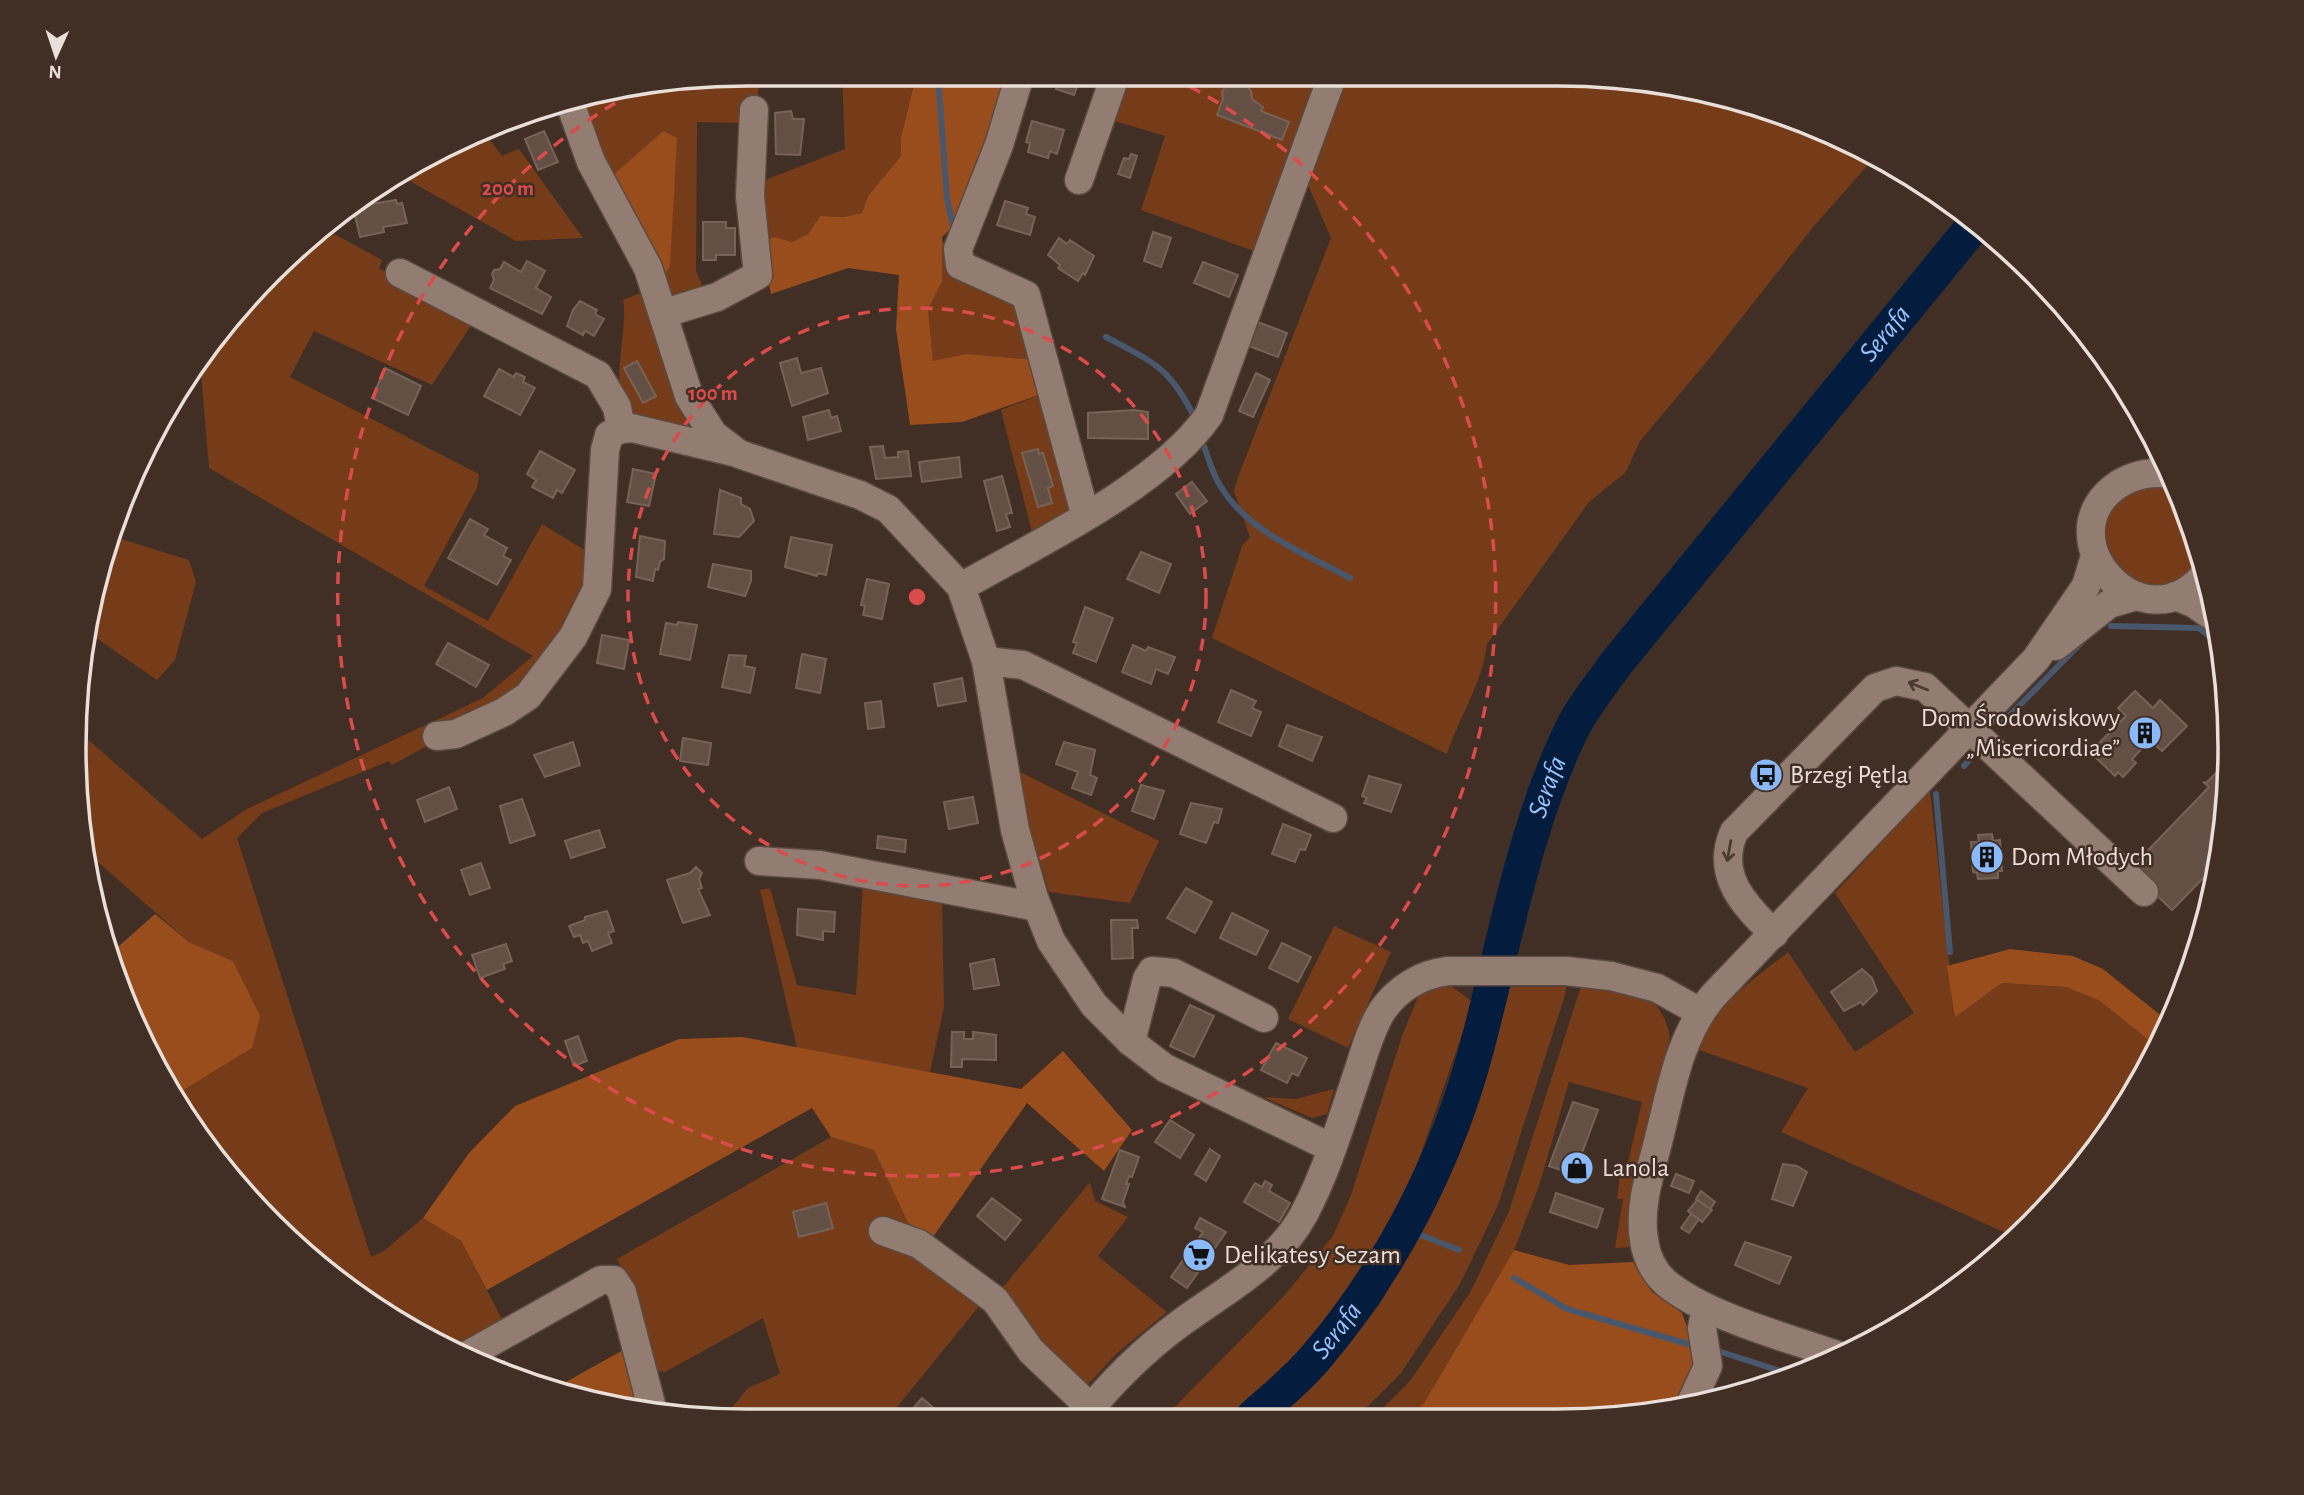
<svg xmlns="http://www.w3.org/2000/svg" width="2304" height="1495" font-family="'Alegreya Sans',sans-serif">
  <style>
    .green { fill: #763c19 }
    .forest { fill: #994d1d }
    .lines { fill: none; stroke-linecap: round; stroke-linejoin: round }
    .stream { stroke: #49576c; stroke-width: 6 }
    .river { stroke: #041d3e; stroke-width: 35 }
    .building { fill: #634f44; stroke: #776257; stroke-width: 2 }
    .minor-casing { stroke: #5a4a42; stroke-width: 31 }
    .minor { stroke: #937d72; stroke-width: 28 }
    .oneway { stroke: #4d3a30 }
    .ring { fill: none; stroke: #da4c4b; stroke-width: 3.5; stroke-dasharray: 12 9 }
    .labels { text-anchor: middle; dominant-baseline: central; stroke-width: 5; stroke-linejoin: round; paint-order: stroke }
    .poi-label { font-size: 26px; fill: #eaded8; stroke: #412e24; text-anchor: start }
    .water-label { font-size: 28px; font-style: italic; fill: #9bc3fa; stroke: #412e24 }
    .rim { fill: none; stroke: #eaded8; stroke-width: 3.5 }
    .centre { fill: #da4c4b; stroke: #412e24; stroke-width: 3.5 }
    .ring-label { font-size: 21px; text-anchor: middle; font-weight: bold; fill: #da4c4b; stroke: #412e24; stroke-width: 5; stroke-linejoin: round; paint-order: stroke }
  </style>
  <rect width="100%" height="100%" fill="#412e24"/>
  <!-- green -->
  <g class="green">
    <polygon points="747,74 759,74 758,104 745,123 697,122 696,271 705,292 681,297 670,294 661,278 663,131 611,177 582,101"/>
    <polygon points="842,74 912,75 915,79 901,137 901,156 868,196 862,213 844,217 820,216 808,234 792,242 775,237 760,242 755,184 845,149"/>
    <path d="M 1123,76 L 1322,77 C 1317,93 1308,103 1301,118 L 1305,120 L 1262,254 L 1141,210 L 1165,136 L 1108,119 Z"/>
    <path d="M 1338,77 L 1645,79 L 1854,143 L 1875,157 L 1814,226 L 1709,359 L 1640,441 L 1626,472 L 1589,502 L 1487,644 C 1483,682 1459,717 1447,754 L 1212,638 L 1242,546 L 1250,537 L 1234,491 L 1238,477 L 1331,238 L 1302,171 Z"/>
    <polygon points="484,132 502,156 519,149 583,238 516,241 408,180 377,185"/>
    <polygon points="327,230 382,260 379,268 474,321 432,385 314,331 290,377 479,474 477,488 424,586 488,621 542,524 591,554 585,589 573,623 506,703 392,765 389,761 262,813 237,838 371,1257 385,1250 423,1218 461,1241 502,1319 492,1334 459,1351 303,1254 188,1114 182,1091 252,1048 233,961 189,942 90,855 78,731 202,839 247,809 483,698 533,656 209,468 200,361 213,337"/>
    <polygon points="942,236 949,271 1023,305 1036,360 967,354 933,362 928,309 942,282"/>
    <path d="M 649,289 L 696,429 C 678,426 659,425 642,420 C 601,408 630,332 623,300 Z"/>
    <polygon points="1047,392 1075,510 1032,532 1001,410"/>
    <polygon points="2161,484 2176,489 2202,559 2191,576 2161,590 2114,573 2103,521 2125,491"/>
    <polygon points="108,535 189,560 196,582 175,660 157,680 89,633"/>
    <polygon points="1020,772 1159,841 1130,903 1049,892 1031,833"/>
    <path d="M 1930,790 L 1955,1016 L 2002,983 L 2066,987 L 2100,1001 L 2152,1043 L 2158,1044 L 2140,1084 L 2064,1192 L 2015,1237 L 1781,1132 L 1808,1088 L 1696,1049 C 1713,1006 1753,980 1788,952 L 1855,1052 L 1914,1013 L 1835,893 Z"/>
    <polygon points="863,885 942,899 944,1007 930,1072 797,1048 760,890 770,888 797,985 856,995"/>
    <polygon points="1334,926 1391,952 1348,1048 1288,1019"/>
    <polygon points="1447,983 1473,1002 1409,1188 1355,1281 1299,1362 1238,1418 1164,1418 1284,1296 1333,1236 1351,1195 1402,1036 1420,992"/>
    <path d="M 1581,986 C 1625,990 1660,985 1670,1037 L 1633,1206 L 1630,1247 L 1615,1248 L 1623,1199 L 1617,1199 L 1620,1172 L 1627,1167 L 1642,1102 L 1569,1082 L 1539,1186 L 1514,1250 L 1424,1403 L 1406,1419 L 1372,1419 L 1410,1381 L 1471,1291 L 1509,1211 Z"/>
    <polygon points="1499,987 1566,987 1565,995 1498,1205 1460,1284 1401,1373 1355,1419 1277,1419 1332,1365 1380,1304 1422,1229 1477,1096"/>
    <polygon points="1334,1089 1327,1114 1312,1118 1263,1097 1296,1099"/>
    <polygon points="831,1137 874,1150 907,1221 984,1300 889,1417 725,1416 748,1388 780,1374 763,1318 665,1372 649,1370 625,1275 617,1259"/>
    <polygon points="1090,1182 1095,1201 1128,1217 1098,1256 1167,1312 1117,1353 1082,1391 999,1292"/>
  </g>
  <!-- forest -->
  <g class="forest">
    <polygon points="912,75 1011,75 959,221 942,237 942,282 928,309 933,361 967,354 1036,360 1047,392 962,422 910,425 896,329 899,275 848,268 771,294 760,242 775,237 792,242 808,234 820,216 844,217 862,213 868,196 901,156 901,137 915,80"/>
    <polygon points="663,131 677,138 670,267 661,278 611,177"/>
    <polygon points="155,914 189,942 233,961 260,1016 252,1048 182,1091 159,1073 110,954"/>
    <polygon points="2010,949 2073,956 2103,969 2169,1022 2158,1044 2152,1043 2100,1001 2066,987 2002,983 1955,1017 1947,966"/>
    <polygon points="742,1037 1021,1089 1063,1051 1132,1130 1104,1171 1027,1103 928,1244 907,1221 874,1150 831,1137 812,1108 487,1290 461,1241 423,1218 469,1153 515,1106 679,1039"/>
    <polygon points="1514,1250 1569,1265 1633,1262 1652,1292 1682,1313 1690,1335 1695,1368 1680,1407 1600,1420 1406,1419 1424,1403"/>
    <polygon points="625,1349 643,1404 634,1409 555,1388"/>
  </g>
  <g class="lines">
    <!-- stream -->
    <g class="stream">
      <polyline points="938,75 947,199 954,231"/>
      <path d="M 1106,337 C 1153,362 1171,368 1195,419"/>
      <path d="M 1204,446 C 1209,460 1213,475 1221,487 C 1248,532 1306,554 1350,578"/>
      <polyline points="2111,626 2199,628 2219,644"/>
      <polyline points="2003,722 2081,643"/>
      <polyline points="1964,766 1974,754"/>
      <polyline points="1936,794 1950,952"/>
      <polyline points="1403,1228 1459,1250"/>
      <polyline points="1514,1278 1567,1309 1695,1346"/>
      <polyline points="1718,1351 1793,1375"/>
    </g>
    <!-- river -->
    <path class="river" id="s1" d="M 1252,1418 C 1274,1398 1298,1379 1317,1356 C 1391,1269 1448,1158 1477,1047 C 1505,941 1523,832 1570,733 C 1581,709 1599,688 1614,666 L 1975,224"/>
  </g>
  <!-- building -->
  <g class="building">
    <polygon points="1060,76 1092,76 1091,81 1081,77 1074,95 1056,89"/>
    <polygon points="1231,77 1248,79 1246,85 1251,91 1252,99 1263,107 1261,111 1289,122 1282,140 1217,115 1223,99 1222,92"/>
    <polygon points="791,111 793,119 804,119 800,155 776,154 775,113"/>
    <polygon points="1032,121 1064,130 1057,154 1050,151 1048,158 1028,152 1030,143 1026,142"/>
    <polygon points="544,131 558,162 538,170 525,139"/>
    <polygon points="1131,154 1137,156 1130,178 1118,174 1124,158 1129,159"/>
    <polygon points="396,200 397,204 402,203 407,223 383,227 384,232 360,237 353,207"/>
    <polygon points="1005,201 1028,208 1026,214 1035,217 1030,235 997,225"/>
    <polygon points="703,222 726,222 726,228 735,228 735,255 716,255 716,260 703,260"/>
    <polygon points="1153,232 1171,238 1161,267 1144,261"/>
    <polygon points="1059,238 1067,244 1070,240 1094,256 1085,275 1083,273 1078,281 1058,268 1060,265 1048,255"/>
    <polygon points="527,261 545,271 536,288 551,297 542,314 490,288 494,280 492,274 494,270 500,269 504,262 521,272"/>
    <polygon points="1203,262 1238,275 1229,297 1194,283"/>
    <polygon points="580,301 597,310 595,314 604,319 594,336 585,331 583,335 567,326 573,310"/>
    <polygon points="1252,320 1287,333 1278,357 1243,344"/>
    <polygon points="797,358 801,373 821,368 828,393 792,406 780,363"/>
    <polygon points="637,361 656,396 643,403 624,368"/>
    <polygon points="385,368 421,386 408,415 372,398"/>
    <polygon points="499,369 514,377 516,373 525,377 523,382 535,388 520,415 484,396"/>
    <polygon points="1256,373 1270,380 1253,417 1239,411"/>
    <polygon points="829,410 831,418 837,416 841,431 808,440 803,417"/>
    <polygon points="1134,410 1148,412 1148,439 1088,438 1088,413"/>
    <polygon points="883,446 885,458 898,457 898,452 908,451 911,476 876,479 870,447"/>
    <polygon points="1038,449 1039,454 1043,453 1053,486 1048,488 1052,503 1038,507 1022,453"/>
    <polygon points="540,451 575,470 562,493 557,490 553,498 532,487 536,480 527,474"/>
    <polygon points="959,457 961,477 922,482 919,462"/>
    <polygon points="633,469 656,474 649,506 627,502"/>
    <polygon points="1002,476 1012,513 1006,514 1010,527 997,531 984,481"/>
    <polygon points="1192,482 1207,501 1190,514 1176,494"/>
    <polygon points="720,490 741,498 741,504 750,509 754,521 739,537 714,534"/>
    <polygon points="470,519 488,529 484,535 507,548 503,556 511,560 497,585 448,558"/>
    <polygon points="640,536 665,541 664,559 660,562 658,570 655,569 653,581 636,577"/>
    <polygon points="791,537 832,545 826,575 818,573 817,576 785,567"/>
    <polygon points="1141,552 1171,564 1159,593 1127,579"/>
    <polygon points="713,564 751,571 751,581 745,596 708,587"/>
    <polygon points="867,579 889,584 882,619 863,615 865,606 861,605"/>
    <polygon points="1085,607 1113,618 1096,662 1073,653 1077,643 1073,642"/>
    <polygon points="678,622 697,625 690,660 660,654 666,623 677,625"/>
    <polygon points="602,635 629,640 624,669 597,663"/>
    <polygon points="448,643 489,665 476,687 436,664"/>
    <polygon points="1133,645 1146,651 1148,647 1175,657 1168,674 1156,669 1151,684 1122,672"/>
    <polygon points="802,654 826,659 820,693 796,688"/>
    <polygon points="729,655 746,656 744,666 755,668 750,693 722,687"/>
    <polygon points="962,678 966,701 938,706 934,684"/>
    <polygon points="1231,690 1256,701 1252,708 1261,712 1251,736 1218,722"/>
    <polygon points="2135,691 2153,708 2160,700 2187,726 2162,751 2150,740 2132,759 2136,763 2123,777 2118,772 2115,776 2090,752 2126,716 2118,708"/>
    <polygon points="881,701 884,727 868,729 865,703"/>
    <polygon points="1287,725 1322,737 1312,761 1279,746"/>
    <polygon points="683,738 711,743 708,765 680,761"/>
    <polygon points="573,742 580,765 545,777 534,755"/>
    <polygon points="1064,742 1095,750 1090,775 1097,778 1091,795 1072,788 1078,772 1056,764"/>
    <polygon points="2226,763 2225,835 2218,863 2172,910 2130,869 2209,787 2203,782 2206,783"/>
    <polygon points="1369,776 1401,785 1391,812 1364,803 1367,798 1362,796"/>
    <polygon points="1141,785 1164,791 1154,819 1132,811"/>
    <polygon points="449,787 457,809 425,822 417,800"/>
    <polygon points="973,797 978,823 949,829 944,802"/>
    <polygon points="522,799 535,835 510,843 500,806"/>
    <polygon points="1191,803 1222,809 1218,823 1214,822 1206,843 1180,834"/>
    <polygon points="1283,824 1311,835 1305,850 1300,849 1295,862 1272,854"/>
    <polygon points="599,830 605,847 571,858 565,841"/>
    <polygon points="1992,834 1993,841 2000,840 2002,871 1998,871 1998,878 1978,879 1977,873 1973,872 1971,842 1979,842 1978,835"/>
    <polygon points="878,836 906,840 905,852 877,848"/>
    <polygon points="481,863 490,888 470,895 461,870"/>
    <polygon points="696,867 702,873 699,879 702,888 698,889 710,915 683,923 667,880 690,873"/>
    <polygon points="1186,888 1212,902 1195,933 1167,918"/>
    <polygon points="798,909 835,912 834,932 823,931 823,940 797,935"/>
    <polygon points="607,911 614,931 608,933 612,943 592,951 588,941 583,943 580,935 574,937 569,926 585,920 585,917"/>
    <polygon points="1232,913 1268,931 1256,955 1220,938"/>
    <polygon points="1111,920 1137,920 1138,928 1132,928 1133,958 1112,959"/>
    <polygon points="1282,943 1311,957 1298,982 1269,968"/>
    <polygon points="506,944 512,961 503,964 505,969 480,978 472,955"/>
    <polygon points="994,959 999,985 974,989 970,964"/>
    <polygon points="1862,969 1872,978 1877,991 1863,1005 1861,1002 1844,1011 1831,992"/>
    <polygon points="1190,1005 1214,1016 1194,1057 1170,1046"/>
    <polygon points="952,1032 964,1032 964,1039 973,1039 973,1032 996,1035 996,1060 962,1059 962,1067 951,1067"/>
    <polygon points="578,1036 587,1061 574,1066 565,1041"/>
    <polygon points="1276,1043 1307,1058 1298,1076 1292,1073 1287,1083 1261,1070"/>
    <polygon points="1573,1102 1598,1110 1574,1174 1549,1166"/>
    <polygon points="1170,1120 1194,1135 1180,1158 1155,1142"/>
    <polygon points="1210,1149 1220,1156 1206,1181 1195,1174"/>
    <polygon points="1120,1150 1139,1157 1132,1177 1129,1176 1126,1184 1129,1184 1123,1202 1125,1207 1102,1199"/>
    <polygon points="1783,1164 1797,1166 1807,1172 1793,1206 1772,1199"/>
    <polygon points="1676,1174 1694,1181 1689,1193 1671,1186"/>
    <polygon points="1265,1181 1272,1185 1269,1191 1290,1203 1279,1222 1244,1202 1255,1183 1262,1187"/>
    <polygon points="1701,1191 1715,1202 1710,1209 1696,1199"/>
    <polygon points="1556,1193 1603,1209 1597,1228 1550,1212"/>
    <polygon points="992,1198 1021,1220 1005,1240 977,1216"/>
    <polygon points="1697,1200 1712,1210 1702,1222 1688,1211"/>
    <polygon points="826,1203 833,1228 799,1237 793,1212"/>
    <polygon points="1691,1214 1699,1219 1689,1233 1681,1228"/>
    <polygon points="1200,1218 1226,1232 1187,1288 1171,1277 1203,1232 1195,1228"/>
    <polygon points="1745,1242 1791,1257 1779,1284 1735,1265"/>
    <polygon points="504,1361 512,1376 489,1370"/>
    <polygon points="922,1398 944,1417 906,1417"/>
  </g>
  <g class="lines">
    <defs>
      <g id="minor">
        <polyline points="1020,75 999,145 958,249 960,265 1026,295 1085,514"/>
        <polyline points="570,103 591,162 648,268 689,396 713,434 739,454 860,495 888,509 961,587 986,661 1015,830 1034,898 1051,941 1094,1005 1131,1042 1165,1068 1332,1148"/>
        <polyline points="1079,180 1115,76"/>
        <polyline points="400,273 598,375 617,407 621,429"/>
        <polyline points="665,313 717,297 758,275 750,196 754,110"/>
        <path d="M 2171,475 C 2154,470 2134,475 2119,484 C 2041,535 2143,653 2207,572"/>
        <path d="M 961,587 C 1035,545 1161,485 1209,415 L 1332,77"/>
        <polyline points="2175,596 2193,603 2215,618"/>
        <polyline points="2056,646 2109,604 2136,596"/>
        <polyline points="986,661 1023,665 1052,679 1333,818"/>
        <polyline points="437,736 456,734 504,712 528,696 573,637 597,589 605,450 609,435 621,429 632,428 733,452"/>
        <polyline points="759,861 820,865 1037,907"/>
        <path d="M 1774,934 C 1744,905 1715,875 1734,832 L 1875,688 L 1896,681 L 1925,687 L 2144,892"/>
        <polyline points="1131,1042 1147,979 1152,971 1174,973 1264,1018"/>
        <polyline points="883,1231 919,1244 995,1300 1031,1351 1091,1408"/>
        <polyline points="466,1356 601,1280 614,1280 622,1292 652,1408"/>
        <path d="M 1842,1357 C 1790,1338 1706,1317 1665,1282 C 1653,1271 1646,1255 1644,1240 C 1638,1205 1652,1168 1660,1134 C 1672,1085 1680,1036 1713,996 L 2036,659 L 2086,586 L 2095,556"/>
        <polyline points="1690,1405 1708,1366 1702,1328 1706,1308"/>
        <path d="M 1083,1418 C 1112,1381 1145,1349 1182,1322 C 1226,1290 1278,1263 1304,1214 C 1327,1171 1341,1122 1357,1075 C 1364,1054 1370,1030 1382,1011 C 1397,989 1421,974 1448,971 L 1566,971 L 1611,976 L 1657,988 L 1700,1012"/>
      </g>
    </defs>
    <!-- minor casing -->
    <use href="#minor" class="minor-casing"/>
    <!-- minor -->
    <use href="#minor" class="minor"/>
  </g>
  <!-- one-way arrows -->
  <defs><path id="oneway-shaft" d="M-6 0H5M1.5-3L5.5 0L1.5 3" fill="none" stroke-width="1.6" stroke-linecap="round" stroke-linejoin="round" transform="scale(1.75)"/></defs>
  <g class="oneway">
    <use href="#oneway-shaft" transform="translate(1918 686) rotate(-158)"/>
    <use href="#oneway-shaft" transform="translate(1729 851) rotate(100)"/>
  </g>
  <!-- distance rings -->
  <g class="ring">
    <circle cx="917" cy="597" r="289"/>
    <path d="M1171 77A579 579 0 1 1 632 93"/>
  </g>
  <!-- icons -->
  <defs>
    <symbol id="building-disc" viewBox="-11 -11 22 22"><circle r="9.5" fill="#8abafc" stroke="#412e24"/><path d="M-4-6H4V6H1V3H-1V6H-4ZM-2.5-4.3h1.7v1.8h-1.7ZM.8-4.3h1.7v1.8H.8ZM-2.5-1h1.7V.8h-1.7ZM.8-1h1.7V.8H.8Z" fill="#111"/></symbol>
    <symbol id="bus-disc" viewBox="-11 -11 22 22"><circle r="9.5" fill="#8abafc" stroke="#412e24"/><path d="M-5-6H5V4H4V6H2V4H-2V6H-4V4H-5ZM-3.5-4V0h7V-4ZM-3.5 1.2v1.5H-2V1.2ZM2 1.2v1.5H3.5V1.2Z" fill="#111"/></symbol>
    <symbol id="shop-disc" viewBox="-11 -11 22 22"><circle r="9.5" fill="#8abafc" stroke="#412e24"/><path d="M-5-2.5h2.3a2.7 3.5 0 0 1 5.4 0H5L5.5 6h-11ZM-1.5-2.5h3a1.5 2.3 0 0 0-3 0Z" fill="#111"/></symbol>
    <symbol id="supermarket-disc" viewBox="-11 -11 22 22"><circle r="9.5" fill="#8abafc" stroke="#412e24"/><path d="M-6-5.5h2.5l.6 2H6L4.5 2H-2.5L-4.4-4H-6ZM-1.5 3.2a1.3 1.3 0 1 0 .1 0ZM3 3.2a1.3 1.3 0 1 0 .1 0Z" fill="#111"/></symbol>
  </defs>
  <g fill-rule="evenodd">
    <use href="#building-disc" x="2126" y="714" width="38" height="38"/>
    <use href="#bus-disc" x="1747" y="756" width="38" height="38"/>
    <use href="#building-disc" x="1968" y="838" width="38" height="38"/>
    <use href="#shop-disc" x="1558" y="1149" width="38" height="38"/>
    <use href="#supermarket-disc" x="1180" y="1236" width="38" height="38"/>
  </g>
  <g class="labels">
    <!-- poi labels -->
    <g class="poi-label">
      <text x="2120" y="718" text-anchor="end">Dom Środowiskowy<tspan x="2120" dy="30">„Misericordiae”</tspan></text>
      <text x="1790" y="775">Brzegi Pętla</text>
      <text x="2011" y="857">Dom Młodych</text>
      <text x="1602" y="1168">Lanola</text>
      <text x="1224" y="1255">Delikatesy Sezam</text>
    </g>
    <!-- water labels -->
    <g class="water-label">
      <text stroke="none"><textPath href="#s1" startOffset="1278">Serafa</textPath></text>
      <text stroke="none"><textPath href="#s1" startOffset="710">Serafa</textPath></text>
      <text stroke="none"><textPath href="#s1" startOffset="122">Serafa</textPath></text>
    </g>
  </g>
  <!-- crop -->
  <path d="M0 0H2304V1495H0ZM747 86H1557A661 661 0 0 1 2218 747V748A661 661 0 0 1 1557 1409H747A661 661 0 0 1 86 748V747A661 661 0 0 1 747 86Z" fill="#412e24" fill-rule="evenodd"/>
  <path class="rim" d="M747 86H1557A661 661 0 0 1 2218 747V748A661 661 0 0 1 1557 1409H747A661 661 0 0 1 86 748V747A661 661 0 0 1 747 86Z"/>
  <circle cx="917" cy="597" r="10" class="centre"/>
  <g class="ring-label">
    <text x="508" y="195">200 m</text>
    <text x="713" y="400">100 m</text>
  </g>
  <!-- north arrow -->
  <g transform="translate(56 56) rotate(183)" stroke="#412e24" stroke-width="5" paint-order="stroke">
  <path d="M0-5L12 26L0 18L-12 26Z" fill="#eaded8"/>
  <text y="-10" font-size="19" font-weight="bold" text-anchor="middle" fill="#eaded8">N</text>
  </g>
</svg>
